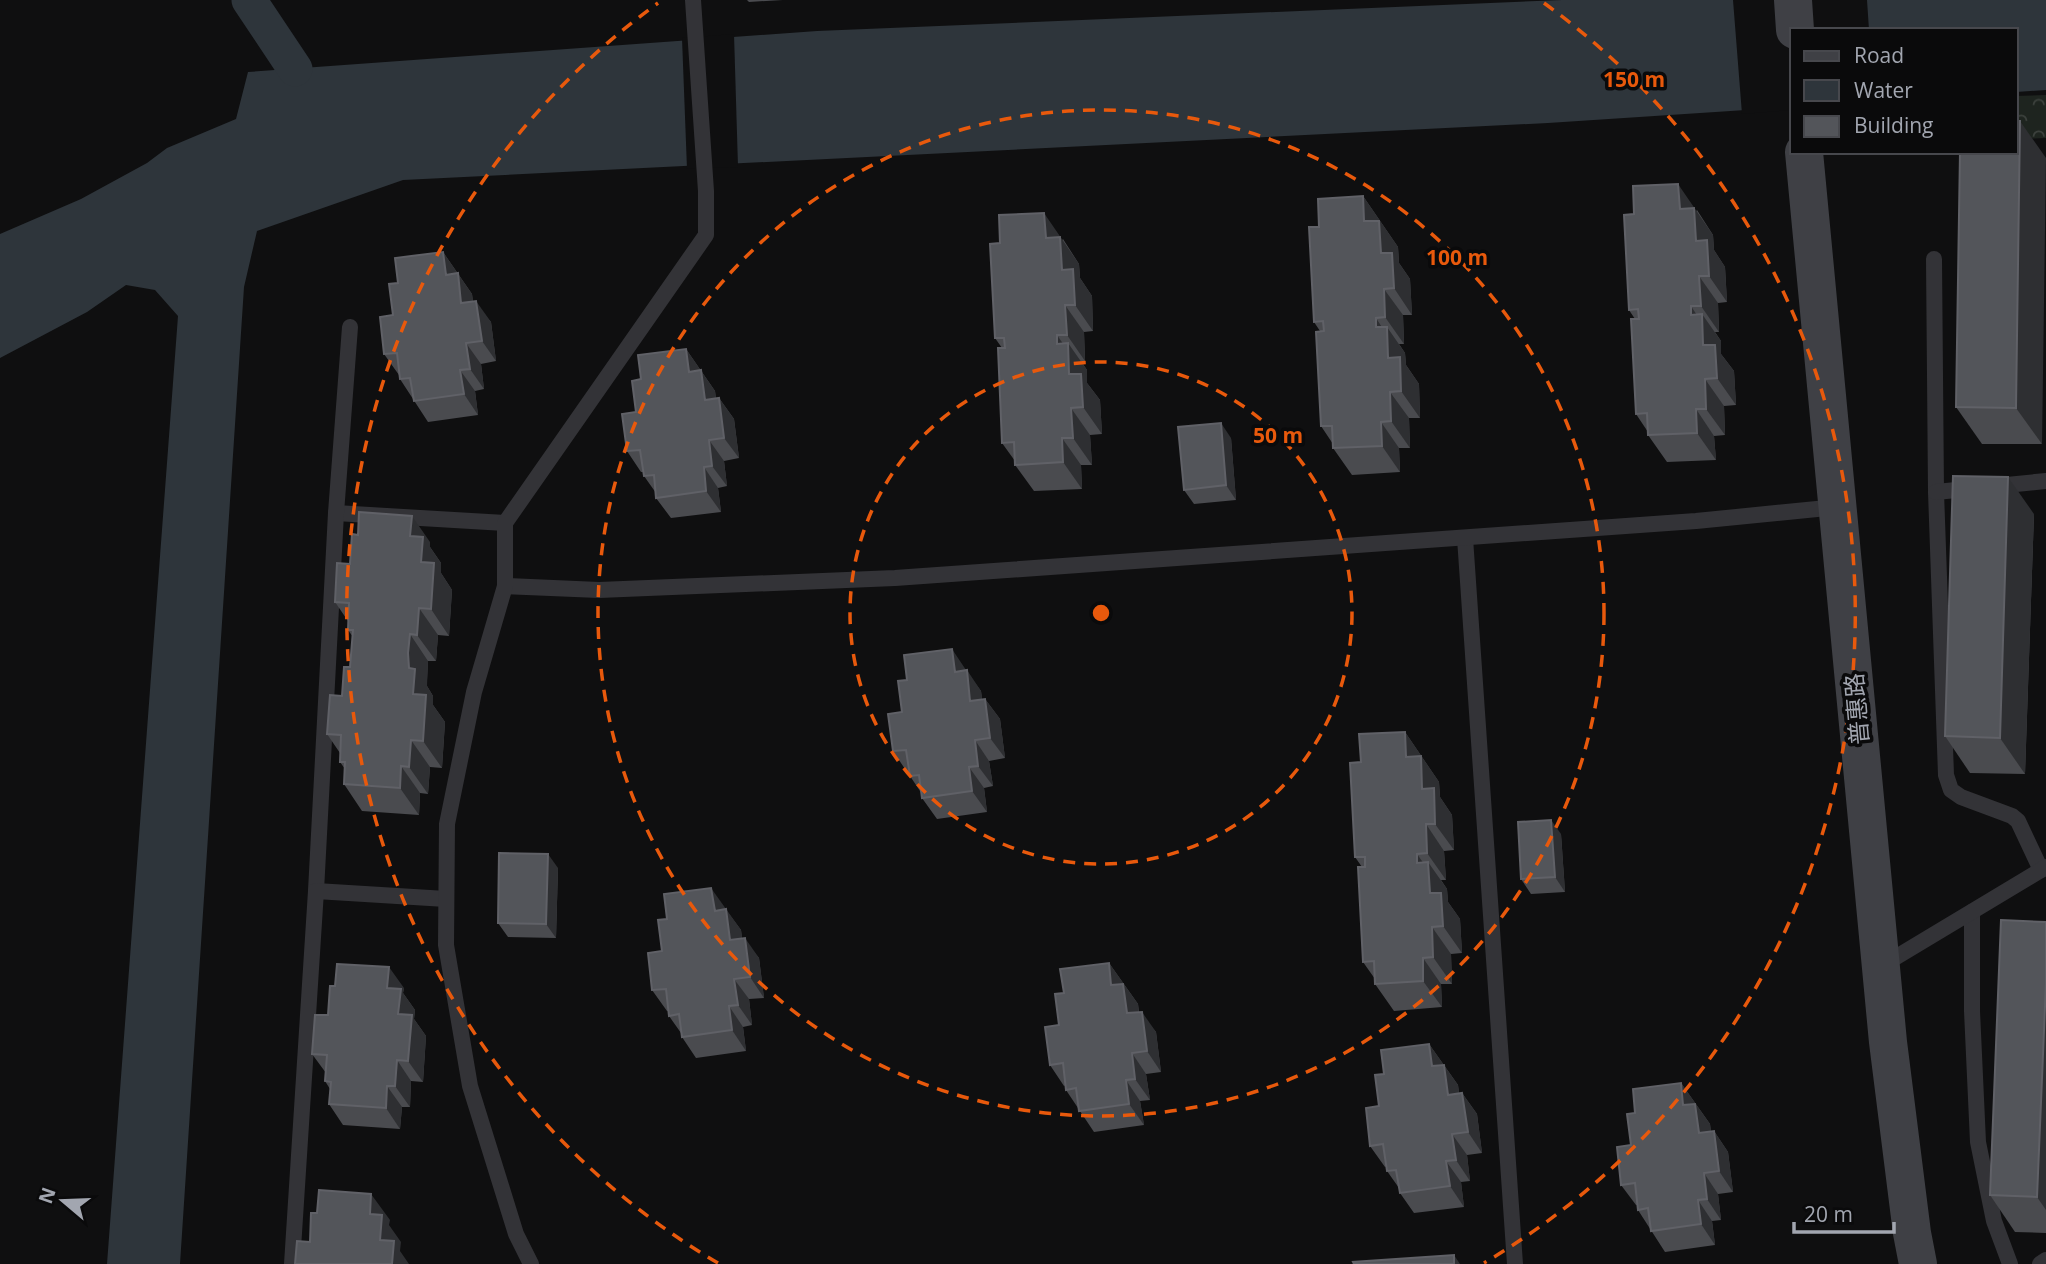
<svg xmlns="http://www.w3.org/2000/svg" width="2046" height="1264" font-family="'Open Sans','Noto Sans SC',sans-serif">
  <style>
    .forest { fill: url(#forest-crowns) }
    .water { fill: #2e353b }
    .pier { fill: #0f0f10 }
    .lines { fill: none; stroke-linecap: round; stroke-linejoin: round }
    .canal { stroke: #2e353b; stroke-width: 35 }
    .service { stroke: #333337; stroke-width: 16 }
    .secondary { stroke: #3f4045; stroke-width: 38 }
    .wall { fill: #4a4b4f }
    .shaded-wall { fill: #2e2f32 }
    .building { fill: #53555a; stroke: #606167; stroke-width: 2 }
    .ring { fill: none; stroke: #e8590c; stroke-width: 3.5; stroke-dasharray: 12 9 }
    .labels { text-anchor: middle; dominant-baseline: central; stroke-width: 7; stroke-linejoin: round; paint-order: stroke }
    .street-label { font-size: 24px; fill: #a2a6b0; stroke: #0a0a0b }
    .centre { fill: #e8590c; stroke: #0a0a0b; stroke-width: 3.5 }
    .ring-label { font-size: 21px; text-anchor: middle; font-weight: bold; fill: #e8590c; stroke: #0a0a0b; stroke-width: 7; stroke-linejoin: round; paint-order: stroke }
  </style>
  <defs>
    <pattern id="forest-crowns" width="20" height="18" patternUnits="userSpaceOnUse" patternTransform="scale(1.75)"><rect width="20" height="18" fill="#1e241f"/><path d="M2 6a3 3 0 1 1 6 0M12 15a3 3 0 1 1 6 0" fill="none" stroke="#3c413d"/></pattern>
  </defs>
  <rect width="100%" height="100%" fill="#0f0f10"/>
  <!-- forest -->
  <polygon class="forest" points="2046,95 2046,138 2016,139 2016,96"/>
  <!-- water -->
  <polygon class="water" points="1562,0 2046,0 2046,90 2016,92 2016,30 1792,30 1792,107 1548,123 403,180 257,231 244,287 180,1264 107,1264 178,316 155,290 126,285 87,312 0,358 0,234 81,199 147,163 167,148 236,119 248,72 817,31"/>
  <!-- pier -->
  <g class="pier">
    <polygon points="1733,0 1867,0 1869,30 1792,30 1792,110 1742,114"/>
    <polygon points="734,34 738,167 687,169 682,38"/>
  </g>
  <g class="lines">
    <!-- canal -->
    <polyline class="canal" points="249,0 295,69"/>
    <!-- service -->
    <g class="service">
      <polyline points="1934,259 1936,492 1946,775 1951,790 1961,797 2012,816 2018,821 2041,870"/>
      <polyline points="1936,492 2046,481"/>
      <polyline points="336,513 505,523"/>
      <polyline points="1465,538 1515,1264"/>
      <polyline points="505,586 599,590 895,578 1696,521 1837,507"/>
      <polyline points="316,891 336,513 350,327"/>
      <polyline points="1972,912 1972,1011 1978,1142 1994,1221 2010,1264"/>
      <polyline points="1883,965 2046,867"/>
      <polyline points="292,1264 316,891 446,899"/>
      <polyline points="531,1264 516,1234 470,1086 446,945 447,824 474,692 505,586 505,523 706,235 706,191 693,0"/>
      <polyline points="2040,1264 2046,1260"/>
    </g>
    <!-- secondary -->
    <g class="secondary">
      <polyline points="1793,0 1795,30"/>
      <polyline points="1804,152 1888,1042 1912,1233 1918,1264"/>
    </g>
  </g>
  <!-- wall -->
  <g class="wall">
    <polygon points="747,0 783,0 749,2"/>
    <polygon points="1960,152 2042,444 1982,444 1956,407"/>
    <polygon points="1363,196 1398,247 1399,263 1410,279 1412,315 1403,315 1404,344 1399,344 1405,353 1406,365 1419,384 1420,418 1409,418 1410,448 1399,448 1400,472 1352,475 1333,448 1333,444 1321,426 1320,331 1314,322 1319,227"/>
    <polygon points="1697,210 1713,235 1714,250 1725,267 1727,302 1718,303 1719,332 1715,332 1721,341 1721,354 1734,371 1736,405 1724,406 1725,435 1714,436 1716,460 1667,462 1648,435 1648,432 1636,414 1635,319 1629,310"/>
    <polygon points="1063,239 1079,264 1080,278 1092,296 1093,331 1084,332 1085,361 1081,361 1087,370 1087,383 1100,400 1102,434 1090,435 1092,465 1081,465 1082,489 1034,491 1015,465 1015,461 1002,443 1002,348 995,338"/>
    <polygon points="443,252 472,294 473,302 491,322 496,361 481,364 484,389 475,391 478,415 428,422 400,379 400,375 399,375 384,354 393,315 398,283"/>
    <polygon points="686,349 715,391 716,399 719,398 734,419 739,458 724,461 727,486 718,488 721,512 671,518 656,498 656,493 644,476 643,472 641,472 627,451 636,412 641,379"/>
    <polygon points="1231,438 1236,500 1194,504 1184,490"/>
    <polygon points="2034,514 2025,774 1970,773 1945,736"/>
    <polygon points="430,542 430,547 441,563 441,573 452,590 449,636 438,635 436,661 428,661 427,680 427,686 433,696 433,705 445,722 442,768 430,767 428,794 420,793 419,815 362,811 344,784 345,769 340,762 340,753 327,734 342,696 350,667 353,637 348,630 348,621 335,602 350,564"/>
    <polygon points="966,671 981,691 982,699 985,699 1000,719 1005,758 989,761 993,786 984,788 987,812 937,819 922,798 922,794 910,776 909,772 907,772 893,751"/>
    <polygon points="1405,732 1439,782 1440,797 1452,815 1454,850 1444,851 1446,880 1441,880 1447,889 1448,902 1460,919 1462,953 1451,954 1452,984 1441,984 1442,1007 1394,1011 1375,984 1375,979 1363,962 1362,867 1355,857 1361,762"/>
    <polygon points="1561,834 1565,892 1531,894 1521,879"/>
    <polygon points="558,868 556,938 508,937 498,923"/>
    <polygon points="726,910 741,930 742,938 759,958 764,998 749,999 752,1025 743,1027 746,1051 696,1058 682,1037 681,1033 669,1016 669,1011 667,1011 652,990 662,951"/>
    <polygon points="2046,922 2046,1233 2015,1232 1990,1195"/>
    <polygon points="1109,963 1138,1004 1139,1012 1156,1032 1161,1072 1146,1074 1150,1100 1140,1101 1144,1125 1094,1132 1066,1090 1066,1085 1064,1086 1050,1065 1059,1025 1064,993"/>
    <polygon points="404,988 403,993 415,1010 414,1019 426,1036 423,1082 411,1081 410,1107 402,1107 400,1129 343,1125 329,1104 330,1089 325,1081 326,1073 312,1054"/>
    <polygon points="1429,1044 1458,1085 1459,1093 1462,1093 1477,1114 1482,1153 1467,1155 1470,1181 1461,1182 1464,1207 1414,1213 1400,1193 1399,1188 1387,1171 1387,1166 1385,1167 1370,1146 1379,1106 1384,1074"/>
    <polygon points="1681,1083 1710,1124 1711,1132 1714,1131 1728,1152 1733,1192 1718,1194 1721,1220 1712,1221 1715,1245 1665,1252 1638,1210 1638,1205 1636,1205 1621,1185 1631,1145 1635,1113"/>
  </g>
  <!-- shaded-wall -->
  <g class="shaded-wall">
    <polygon points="2020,121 2046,158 2042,444 2016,408"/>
    <polygon points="1678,184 1713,235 1714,250 1725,267 1727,302 1709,276 1696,241 1680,209"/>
    <polygon points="1363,196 1398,247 1399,263 1410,279 1412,315 1394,288 1364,221"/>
    <polygon points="1044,213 1079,264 1080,278 1092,296 1093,331 1075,305 1062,270 1046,238"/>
    <polygon points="443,252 472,294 476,324 461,303 446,275"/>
    <polygon points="1699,276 1718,303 1719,332 1701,306"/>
    <polygon points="1384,289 1403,315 1404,344 1385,317"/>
    <polygon points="476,301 491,322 496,361 482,341"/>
    <polygon points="1065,305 1084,332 1085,361 1067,335"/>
    <polygon points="1691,306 1702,323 1702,314 1721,341 1721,354 1734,371 1736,405 1717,378 1691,315"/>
    <polygon points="1376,318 1387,335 1387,327 1405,353 1406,365 1419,384 1420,418 1401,391 1376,327"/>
    <polygon points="1057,335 1068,351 1068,343 1087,370 1087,383 1100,400 1102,434 1083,407 1057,344"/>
    <polygon points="466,343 481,364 484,389 470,369"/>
    <polygon points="686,349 715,391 719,421 705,400 689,372"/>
    <polygon points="460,370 475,391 478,415 464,394"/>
    <polygon points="1705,379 1724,406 1725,435 1706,409"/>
    <polygon points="1390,392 1409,418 1410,448 1391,421"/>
    <polygon points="719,398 734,419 739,458 724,438"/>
    <polygon points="1071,408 1090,435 1092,465 1073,438"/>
    <polygon points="1696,409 1714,436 1716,460 1697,433"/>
    <polygon points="1381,422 1399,448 1400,472 1382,446"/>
    <polygon points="1221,423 1231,438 1236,500 1226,485"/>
    <polygon points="1062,438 1081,465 1082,489 1063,462"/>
    <polygon points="709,440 724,461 727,486 712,466"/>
    <polygon points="704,467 718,488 721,512 706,491"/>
    <polygon points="2008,477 2034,514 2025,774 2000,738"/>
    <polygon points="412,516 430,542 430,547 441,563 441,573 452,590 449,636 431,609 421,562 410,536"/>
    <polygon points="419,608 438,635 436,661 417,635"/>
    <polygon points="410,634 428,661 427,686 433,696 433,705 445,722 442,768 423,741 409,668 408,653"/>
    <polygon points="952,649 966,670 969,693 955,672"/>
    <polygon points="967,670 981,691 985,721 970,701"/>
    <polygon points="985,699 1000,719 1005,758 990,738"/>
    <polygon points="1405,732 1439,782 1440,797 1452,815 1454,850 1435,824 1422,789 1406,757"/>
    <polygon points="411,740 430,767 428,794 409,767"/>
    <polygon points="975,740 989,761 993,786 978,766"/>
    <polygon points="401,766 420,793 419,815 400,788"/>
    <polygon points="969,767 984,788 987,812 972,791"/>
    <polygon points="1551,820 1561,834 1565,892 1555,877"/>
    <polygon points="1426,824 1444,851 1446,880 1427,853"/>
    <polygon points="548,854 558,868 556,938 546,924"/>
    <polygon points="1417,854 1429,871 1428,862 1447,889 1448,902 1460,919 1462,953 1443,926 1417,863"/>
    <polygon points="711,888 726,909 729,932 715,911"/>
    <polygon points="726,909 741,930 745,960 730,940"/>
    <polygon points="1432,927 1451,954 1452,984 1433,957"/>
    <polygon points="745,938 759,958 764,998 750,977"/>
    <polygon points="1423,958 1441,984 1442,1007 1423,981"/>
    <polygon points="1109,963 1138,1004 1141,1034 1127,1013 1111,985"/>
    <polygon points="389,967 404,988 403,993 415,1010 414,1019 426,1036 423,1082 408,1061 398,1014 387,988"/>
    <polygon points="734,979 749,999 752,1025 738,1005"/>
    <polygon points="2046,983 2046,1210 2037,1197"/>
    <polygon points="729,1006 743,1027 746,1051 732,1030"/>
    <polygon points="1142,1012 1156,1032 1161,1072 1147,1051"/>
    <polygon points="1429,1044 1458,1085 1462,1116 1448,1095 1432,1066"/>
    <polygon points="1132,1053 1146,1074 1150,1100 1135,1079"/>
    <polygon points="397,1060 411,1081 410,1107 395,1086"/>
    <polygon points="1126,1080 1140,1101 1144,1125 1129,1104"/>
    <polygon points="1681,1083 1710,1124 1714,1154 1699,1133 1683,1105"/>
    <polygon points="387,1086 402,1107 400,1129 386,1108"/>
    <polygon points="1462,1093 1477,1114 1482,1153 1468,1132"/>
    <polygon points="1714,1131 1728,1152 1733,1192 1719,1171"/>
    <polygon points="1452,1134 1467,1155 1470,1181 1456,1160"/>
    <polygon points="1446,1161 1461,1182 1464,1207 1450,1186"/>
    <polygon points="1704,1173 1718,1194 1721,1220 1707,1199"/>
    <polygon points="371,1194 390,1220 389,1225 401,1242 400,1251 409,1264 392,1264 380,1240 370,1214"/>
    <polygon points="1698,1200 1712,1221 1715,1245 1701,1224"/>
    <polygon points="1454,1255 1460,1264 1454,1264"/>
  </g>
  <!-- building -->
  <g class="building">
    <polygon points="2016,121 2020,121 2016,408 1956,407 1960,152 2016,152"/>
    <polygon points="1678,184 1680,209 1694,208 1696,241 1707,240 1709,276 1699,276 1701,306 1691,306 1691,315 1702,314 1703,345 1715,345 1717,378 1705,379 1706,409 1696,409 1697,433 1648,435 1647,413 1636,414 1631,319 1639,319 1638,309 1629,310 1624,215 1634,214 1633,186"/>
    <polygon points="1363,196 1364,221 1379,221 1381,253 1392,253 1394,288 1384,289 1385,317 1376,318 1376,327 1387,327 1388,358 1400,357 1401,391 1390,392 1391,421 1381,422 1382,446 1333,448 1332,426 1321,426 1316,332 1324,331 1323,321 1314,322 1309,227 1319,227 1318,199"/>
    <polygon points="1044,213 1046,238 1060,237 1062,270 1073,269 1075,305 1065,305 1067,335 1057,335 1057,344 1068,343 1069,374 1081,374 1083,407 1071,408 1073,438 1062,438 1063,462 1015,465 1014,442 1002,443 998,348 1005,348 1004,338 995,338 990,244 1000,243 999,215"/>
    <polygon points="443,252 446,275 458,273 461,303 476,301 482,341 466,343 470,369 460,370 464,394 414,401 410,378 400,379 397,353 384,354 380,317 393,315 389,284 398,283 395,258"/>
    <polygon points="686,349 689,372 701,370 705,400 719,398 724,438 709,440 712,466 704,467 706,491 656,498 654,475 644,476 640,450 627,451 622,414 636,412 632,381 641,379 638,355"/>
    <polygon points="1221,423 1226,485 1184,490 1178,427"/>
    <polygon points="1953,476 2008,477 2000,738 1945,736"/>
    <polygon points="359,512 412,516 410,536 423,537 421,562 434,563 431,609 419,608 417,635 410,634 408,653 409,668 415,669 413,694 426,695 423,741 411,740 409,767 401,766 400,788 344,784 345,762 340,762 341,735 327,734 330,695 342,696 344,667 350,667 353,630 348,630 349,603 335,602 337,563 350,564 352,534 358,535"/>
    <polygon points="952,649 955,672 967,670 970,701 985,699 990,738 975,740 978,766 969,767 972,791 922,798 919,775 910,776 906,750 893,751 888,714 902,712 898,681 907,680 904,655"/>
    <polygon points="1405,732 1406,757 1421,756 1422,789 1434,788 1435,824 1426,824 1427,853 1417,854 1417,863 1428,862 1430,893 1441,893 1443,926 1432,927 1433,957 1423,958 1423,981 1375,984 1374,961 1363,962 1358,867 1365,867 1365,857 1355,857 1350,763 1361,762 1359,734"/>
    <polygon points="1551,820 1555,877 1521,879 1518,822"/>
    <polygon points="499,853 548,854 546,924 498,923"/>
    <polygon points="711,888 715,911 726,909 730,940 745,938 750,977 734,979 738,1005 729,1006 732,1030 682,1037 679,1014 669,1016 666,989 652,990 648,953 662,951 658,920 667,919 664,894"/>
    <polygon points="2001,920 2046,922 2046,983 2037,1197 1990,1195"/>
    <polygon points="1109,963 1111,985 1123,984 1127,1013 1142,1012 1147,1051 1132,1053 1135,1079 1126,1080 1129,1104 1079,1111 1076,1088 1066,1090 1063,1063 1050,1065 1045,1027 1059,1025 1055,994 1064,993 1060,969"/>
    <polygon points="337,964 389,967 387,988 401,989 398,1014 412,1015 408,1061 397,1060 395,1086 387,1086 386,1108 329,1104 331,1082 325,1081 327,1055 312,1054 315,1015 328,1015 330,986 335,986"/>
    <polygon points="1429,1044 1432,1066 1444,1065 1448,1095 1462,1093 1468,1132 1452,1134 1456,1160 1446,1161 1450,1186 1400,1193 1396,1170 1387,1171 1383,1144 1370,1146 1366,1108 1379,1106 1375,1075 1384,1074 1381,1050"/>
    <polygon points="1681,1083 1683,1105 1695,1104 1699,1133 1714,1131 1719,1171 1704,1173 1707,1199 1698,1200 1701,1224 1651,1231 1648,1208 1638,1210 1635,1183 1621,1185 1617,1147 1631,1145 1627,1114 1635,1113 1633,1089"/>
    <polygon points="319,1190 371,1194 370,1214 382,1215 380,1240 394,1241 392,1264 295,1264 297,1241 310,1242 311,1213 317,1213"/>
    <polygon points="1454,1255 1454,1264 1354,1264 1353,1262"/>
  </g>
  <!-- distance rings -->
  <g class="ring">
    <circle cx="1101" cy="613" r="251"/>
    <circle cx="1101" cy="613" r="503"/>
    <path d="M718 1263A754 754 0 0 1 658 3M1544 3A754 754 0 0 1 1484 1263"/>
  </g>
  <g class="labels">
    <!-- street labels -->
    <g class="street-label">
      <text transform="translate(1856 709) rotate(-95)">普惠路</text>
    </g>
  </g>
  <circle cx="1101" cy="613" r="10" class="centre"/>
  <g class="ring-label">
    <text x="1634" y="87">150 m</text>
    <text x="1457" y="265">100 m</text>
    <text x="1278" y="443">50 m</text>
  </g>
  <!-- legend -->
  <rect x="1790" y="28" width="228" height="126" fill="#0a0a0b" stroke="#47484d" stroke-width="2"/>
  <rect x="1804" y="51" width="35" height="10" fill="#3f4045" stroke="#47484d" stroke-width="2"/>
  <text x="1854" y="63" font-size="21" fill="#a2a6b0">Road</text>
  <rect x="1804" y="80" width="35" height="21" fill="#2e353b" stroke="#47484d" stroke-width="2"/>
  <text x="1854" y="98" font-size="21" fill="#a2a6b0">Water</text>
  <rect x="1804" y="116" width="35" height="21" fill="#53555a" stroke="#47484d" stroke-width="2"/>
  <text x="1854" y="133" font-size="21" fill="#a2a6b0">Building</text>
  <!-- north arrow -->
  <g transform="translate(63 1201) rotate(289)" stroke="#0a0a0b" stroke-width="5" paint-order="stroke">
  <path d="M0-5L12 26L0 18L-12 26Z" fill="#a2a6b0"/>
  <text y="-10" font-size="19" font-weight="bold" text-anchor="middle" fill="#a2a6b0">N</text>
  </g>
  <!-- scale -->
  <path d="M1794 1222v10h100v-10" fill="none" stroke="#a2a6b0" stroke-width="3.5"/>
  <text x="1804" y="1222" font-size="21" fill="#a2a6b0" stroke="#0a0a0b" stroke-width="5" paint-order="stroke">20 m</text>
</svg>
